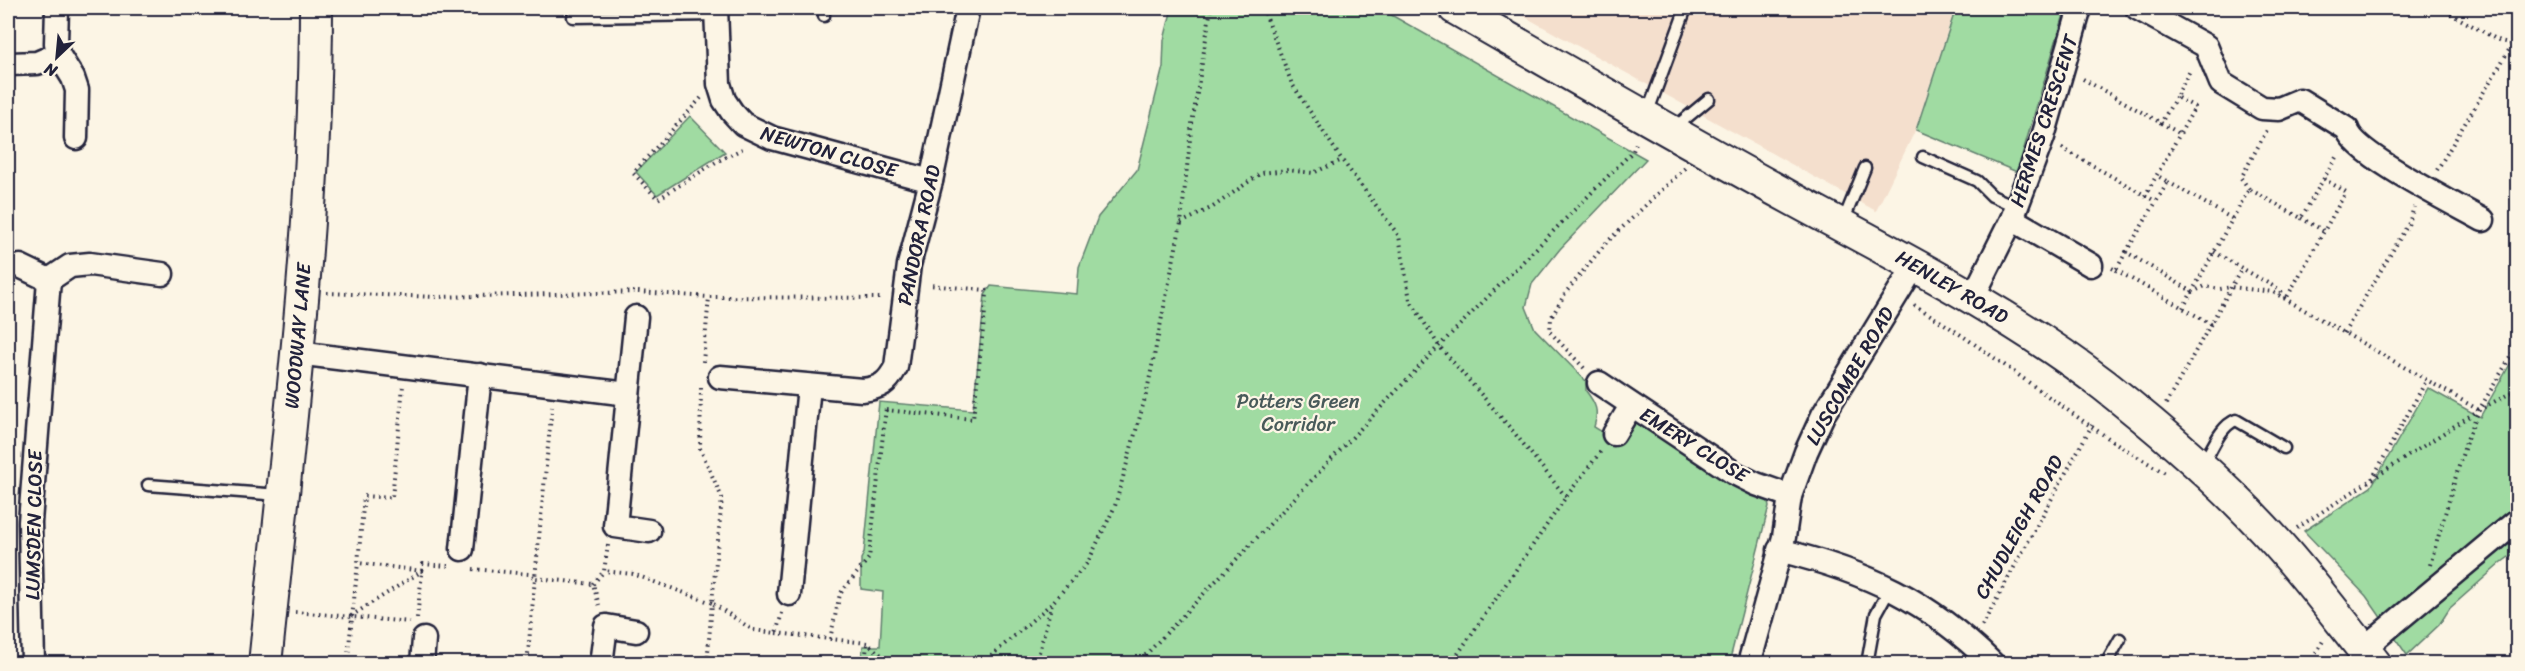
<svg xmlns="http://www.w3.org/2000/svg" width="2525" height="671" font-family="Sriracha,sans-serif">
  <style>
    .built { fill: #f4dfcd }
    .green { fill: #a0dba2; stroke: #617e6e; stroke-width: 1.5 }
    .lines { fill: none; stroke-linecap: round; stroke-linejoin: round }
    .lane-casing { stroke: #22223b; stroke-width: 15 }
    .street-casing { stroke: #22223b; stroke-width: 27 }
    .secondary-casing { stroke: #22223b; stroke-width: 36 }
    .path { stroke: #22223b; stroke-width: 4; stroke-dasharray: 1.5 4.5; stroke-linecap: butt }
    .lane { stroke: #fcf5e5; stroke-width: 10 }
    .street { stroke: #fcf5e5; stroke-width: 22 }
    .secondary { stroke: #fcf5e5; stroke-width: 32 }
    .labels { text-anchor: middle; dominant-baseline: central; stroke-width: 4.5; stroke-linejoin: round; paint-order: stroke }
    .street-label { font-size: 20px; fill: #22223b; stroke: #fcf5e5 }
    .park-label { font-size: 20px; fill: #485a5a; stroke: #fcf5e5 }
  </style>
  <rect width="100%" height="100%" fill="#fcf5e5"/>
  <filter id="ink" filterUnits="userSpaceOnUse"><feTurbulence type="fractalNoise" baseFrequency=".0167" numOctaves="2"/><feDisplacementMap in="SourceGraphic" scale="12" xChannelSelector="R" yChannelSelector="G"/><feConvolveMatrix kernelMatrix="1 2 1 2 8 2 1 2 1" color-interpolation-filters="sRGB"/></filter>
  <g filter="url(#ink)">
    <!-- built -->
    <polygon class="built" points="1509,8 1955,8 1914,133 1876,211"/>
    <!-- green -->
    <g class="green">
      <path d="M 1172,8 L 1379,8 L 1646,159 L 1560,249 L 1532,284 L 1526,307 L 1535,329 L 1586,381 L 1586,391 C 1596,404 1599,411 1594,427 L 1612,438 L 1631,424 L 1643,423 L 1767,497 L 1769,506 L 1729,663 L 861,663 L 863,646 L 880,646 L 883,592 L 861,589 L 861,559 L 864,553 L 879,402 L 973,410 L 985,295 L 991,286 L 1077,294 L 1079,267 L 1098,217 L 1137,170 L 1163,67 L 1164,40 Z"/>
      <polygon points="1956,8 2066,8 2017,172 1916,130"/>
      <polygon points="690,116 725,152 657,195 636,172"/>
      <polygon points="2517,352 2517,551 2502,562 2450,608 2439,625 2407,655 2366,596 2304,531 2371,487 2428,388 2480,417"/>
    </g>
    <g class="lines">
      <defs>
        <g id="lane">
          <polyline points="824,8 824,16"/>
          <polyline points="573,17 717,15"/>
          <polyline points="1647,114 1686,8"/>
          <polyline points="1673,129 1709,99"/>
          <polyline points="1923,157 1977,181 1992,196 2017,207"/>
          <polyline points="1843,222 1865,168"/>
          <path d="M 2203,464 C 2212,450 2220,426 2236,420 L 2284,448"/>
          <polyline points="148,485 279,495"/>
          <polyline points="1867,664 1876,614 1891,587"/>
          <polyline points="2106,664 2120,639"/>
        </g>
        <g id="street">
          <polyline points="57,8 56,43 58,54 73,78 77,90 76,138"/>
          <polyline points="716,8 719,84 724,100 732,112 743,124 772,138 931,181"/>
          <path d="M 2137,8 L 2206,46 L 2221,83 L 2262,108 L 2279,109 L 2300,100 L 2347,129 C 2355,155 2455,204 2483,220"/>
          <polyline points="10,64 37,63 58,54"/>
          <polyline points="2012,219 2091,265"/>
          <polyline points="20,266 49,280"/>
          <polyline points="49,280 70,266 90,264 162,274"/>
          <polyline points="1973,297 2012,219 2043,137 2080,8"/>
          <polyline points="636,317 615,526 649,531"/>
          <polyline points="297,353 628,394"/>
          <path d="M 720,377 L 862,390 C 880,388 887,384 896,367 L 909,265 L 931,181 L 968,8"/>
          <polyline points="1599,383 1734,473 1756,484 1790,496"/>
          <polyline points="1614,434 1631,406"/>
          <polyline points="462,549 480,375"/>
          <path d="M 1779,550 C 1867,572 1927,599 1993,664"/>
          <polyline points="789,594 809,386"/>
          <polyline points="2363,649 2518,520"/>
          <polyline points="33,664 30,522 49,280"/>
          <polyline points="422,664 424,639"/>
          <polyline points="601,664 606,626 636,631"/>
          <polyline points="1749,664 1784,537 1790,496 1806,452 1823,415 1915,265"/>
        </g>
        <g id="secondary">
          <path d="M 1455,8 C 1566,72 1677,136 1789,197 C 1897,256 2006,310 2104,385 C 2165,433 2225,485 2277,543 C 2312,582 2342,623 2375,664"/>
          <path d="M 265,664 C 287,446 316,227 316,8"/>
        </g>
      </defs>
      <!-- lane casing -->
      <use href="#lane" class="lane-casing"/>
      <!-- street casing -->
      <use href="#street" class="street-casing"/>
      <!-- secondary casing -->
      <use href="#secondary" class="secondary-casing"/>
      <!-- path -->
      <g class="path">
        <polyline points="1263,8 1292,84 1342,160 1399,236 1410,300 1439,346 1512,430 1566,497"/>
        <polyline points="2440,8 2500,41 2518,45"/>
        <polyline points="2083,79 2161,123"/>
        <polyline points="2176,97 2161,123 2181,134"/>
        <polyline points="701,98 633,173 658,199 716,162 742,149"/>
        <polyline points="2062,148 2155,201"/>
        <polyline points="2437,170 2512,45"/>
        <polyline points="2168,182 2233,219"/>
        <polyline points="2249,189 2241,178 2267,130"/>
        <polyline points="2145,196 2195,107 2176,97 2191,69"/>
        <polyline points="2301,218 2324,231"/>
        <polyline points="1181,223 1213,207 1261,173 1288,170 1313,173 1342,160"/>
        <polyline points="2126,252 2168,182 2158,176"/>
        <polyline points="2214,252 2280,290 2286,299 2346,192 2324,179"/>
        <polyline points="2112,268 2116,270 2126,252 2193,292 2205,286 2220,289 2231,287 2273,292 2479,410"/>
        <polyline points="2116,270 2211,324"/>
        <polyline points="638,292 709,297 883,298"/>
        <polyline points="327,293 436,297 638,292"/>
        <path d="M 1914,305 C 2001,357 2079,425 2167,474"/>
        <polyline points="2183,308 2249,189 2301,218 2338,154"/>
        <polyline points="2344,333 2409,223 2414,207"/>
        <polyline points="703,362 709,297"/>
        <polyline points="1584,368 1550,332 1551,318 1566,292 1606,243 1685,168"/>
        <polyline points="701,388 700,448 722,498 712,603 753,630 776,633 782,613"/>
        <polyline points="2166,404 2242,268"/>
        <polyline points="552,406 535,578 593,584 599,605"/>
        <polyline points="886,410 973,419 987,294 986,290 928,285"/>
        <polyline points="2372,479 2426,381"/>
        <polyline points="2297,528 2479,410 2518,344"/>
        <polyline points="608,545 604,571 633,574 712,603 707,664"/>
        <polyline points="2430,565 2466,442 2479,410 2518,389"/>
        <polyline points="473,569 529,574 535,578 527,664"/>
        <polyline points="593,584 604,571"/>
        <polyline points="295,612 410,622"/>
        <polyline points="351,616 422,571 358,563 364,496 392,498 403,386"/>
        <polyline points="417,618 423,564 448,566"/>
        <polyline points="1982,626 2092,425"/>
        <polyline points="776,633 867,643 892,664"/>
        <polyline points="830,639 840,594 869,558 886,408"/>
        <polyline points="347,664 358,563"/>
        <polyline points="865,664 867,644"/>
        <polyline points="982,664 1053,602 1088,562 1115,506 1147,391 1181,223 1191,130 1211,8"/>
        <polyline points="1036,664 1052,603"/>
        <polyline points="1137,664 1439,346 1633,151 1636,143"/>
        <polyline points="1451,664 1566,497 1601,451"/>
        <polyline points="2310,664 2323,641"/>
      </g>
      <!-- lane -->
      <use href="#lane" class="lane"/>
      <!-- street -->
      <use href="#street" class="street"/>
      <!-- secondary -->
      <use href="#secondary" class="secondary"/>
    </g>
  </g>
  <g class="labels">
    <!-- street labels -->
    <g class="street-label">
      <text transform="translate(2044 121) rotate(-72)">HERMES CRESCENT</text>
      <text transform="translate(829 152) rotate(16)">NEWTON CLOSE</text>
      <text transform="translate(919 235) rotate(-78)">PANDORA ROAD</text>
      <text transform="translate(1952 287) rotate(30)">HENLEY ROAD</text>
      <text transform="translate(298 336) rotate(-85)">WOODWAY LANE</text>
      <text transform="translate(1850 376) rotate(-60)">LUSCOMBE ROAD</text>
      <text transform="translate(1694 445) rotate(32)">EMERY CLOSE</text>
      <text transform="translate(34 525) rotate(-89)">LUMSDEN CLOSE</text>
      <text transform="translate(2019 527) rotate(-61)">CHUDLEIGH ROAD</text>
    </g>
    <!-- park labels -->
    <g class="park-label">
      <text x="1298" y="401">Potters Green<tspan x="1298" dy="23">Corridor</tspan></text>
    </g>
  </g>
  <!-- margin -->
  <rect width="2525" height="671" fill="none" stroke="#fcf5e5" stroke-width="30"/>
  <rect x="15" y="15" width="2495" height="641" fill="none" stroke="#22223b" stroke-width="2" filter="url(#ink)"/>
  <!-- north arrow -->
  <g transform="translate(57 57) rotate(206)" stroke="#fcf5e5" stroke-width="4.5" paint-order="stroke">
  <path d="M0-4.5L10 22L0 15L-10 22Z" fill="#22223b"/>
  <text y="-9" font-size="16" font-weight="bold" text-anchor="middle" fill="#22223b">N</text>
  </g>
</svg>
